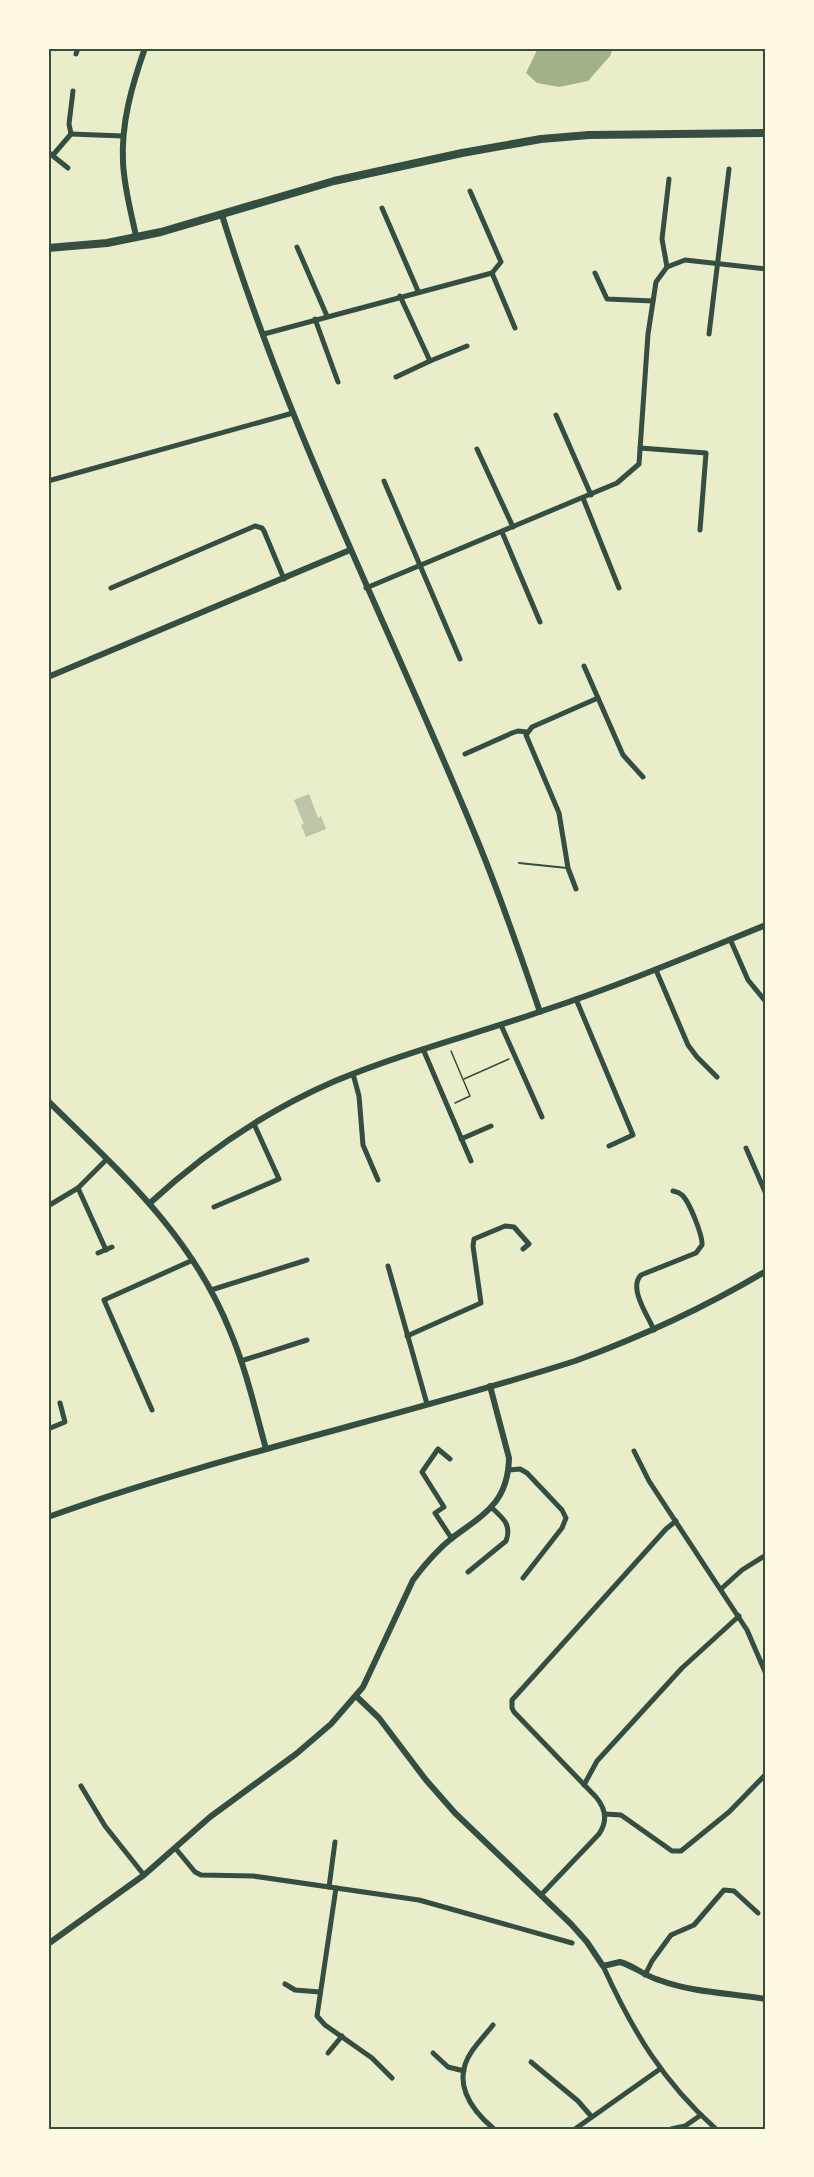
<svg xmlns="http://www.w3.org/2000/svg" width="814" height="2177" font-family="'DM Sans',sans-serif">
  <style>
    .water { fill: #a3b18a }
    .building { fill: #bcc5a7 }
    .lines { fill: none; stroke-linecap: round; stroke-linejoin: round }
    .path { stroke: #344e41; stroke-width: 1.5 }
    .service { stroke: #344e41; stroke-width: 2 }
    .minor { stroke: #344e41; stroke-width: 5 }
    .tertiary { stroke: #344e41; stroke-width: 6 }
    .primary { stroke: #344e41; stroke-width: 8 }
    .neatline { fill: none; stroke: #344e41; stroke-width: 2 }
  </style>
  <rect width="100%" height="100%" fill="#e9edc9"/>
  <!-- water -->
  <polygon class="water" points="538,48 613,48 610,56 588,81 559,87 537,83 526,73"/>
  <!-- building -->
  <polygon class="building" points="309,794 318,818 321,816 326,829 306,837 301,825 304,824 294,800"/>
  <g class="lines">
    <!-- path -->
    <g class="path">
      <polyline points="451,1051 470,1096 455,1103"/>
      <polyline points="464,1079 509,1059"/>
    </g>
    <!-- service -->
    <polyline class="service" points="519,863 567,868"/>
    <!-- minor -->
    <g class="minor">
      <polyline points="76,54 78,48"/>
      <polyline points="71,134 123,136"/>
      <polyline points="48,152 68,168"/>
      <polyline points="53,155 71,134 69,124 73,91"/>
      <polyline points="470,191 501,262 492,273"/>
      <polyline points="382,208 418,291"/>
      <polyline points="297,247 327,316"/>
      <polyline points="667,267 662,239 669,179"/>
      <polyline points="595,273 607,299 653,301"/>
      <polyline points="400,296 430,361 467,346"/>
      <polyline points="315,319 338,382"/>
      <polyline points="264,334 492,273 515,328"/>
      <polyline points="709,334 729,169"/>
      <polyline points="396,377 430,361"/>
      <polyline points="556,415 591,495"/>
      <polyline points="640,448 706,453 700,530"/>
      <polyline points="477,449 513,527"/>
      <polyline points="48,481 293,413"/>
      <polyline points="384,481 460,659"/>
      <polyline points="583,498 619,588"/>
      <polyline points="502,532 540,622"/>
      <polyline points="111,588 255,526 262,528 264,531 284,579"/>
      <polyline points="366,588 617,483 639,464 648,334 656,282 667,267 685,260 766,269"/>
      <polyline points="584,666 623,755 643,777"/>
      <polyline points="465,754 512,733 518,731 527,732"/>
      <polyline points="576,889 568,868 559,813 526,735 532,727 598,698"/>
      <polyline points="730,939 748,980 766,1002"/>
      <polyline points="656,970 688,1045 697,1057 717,1077"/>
      <polyline points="576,999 633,1135 609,1146"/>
      <polyline points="501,1025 542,1117"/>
      <polyline points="423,1049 471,1161"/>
      <polyline points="353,1074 359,1096 363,1145 378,1180"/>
      <polyline points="461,1139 491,1126"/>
      <polyline points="746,1148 766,1194"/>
      <polyline points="78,1188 106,1250"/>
      <polyline points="48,1206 78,1188 107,1159"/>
      <polyline points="214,1207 279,1179 254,1124"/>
      <polyline points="98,1253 112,1247"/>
      <polyline points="388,1266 427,1404"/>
      <polyline points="211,1290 307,1260"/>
      <path d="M 654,1330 C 648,1316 628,1288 641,1275 L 696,1253 L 702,1245 C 703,1236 689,1201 682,1195 C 679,1192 678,1192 673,1191"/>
      <polyline points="407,1336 481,1303 473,1246 474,1239 505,1226 514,1227 529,1244 523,1249"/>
      <polyline points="241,1361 307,1340"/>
      <polyline points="152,1410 104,1300 193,1260"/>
      <polyline points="48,1429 65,1422 60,1403"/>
      <polyline points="634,1451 649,1481 747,1630 766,1674"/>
      <polyline points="450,1459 438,1449 422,1472 444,1507 435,1513 452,1539"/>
      <polyline points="509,1470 520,1469 527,1473 562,1510 566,1518 562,1528 523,1578"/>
      <path d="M 468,1572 L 506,1541 C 512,1525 503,1518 492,1508"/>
      <polyline points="721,1589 742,1570 766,1555"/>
      <polyline points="584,1785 597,1761 682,1668 739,1616"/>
      <polyline points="81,1786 105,1826 144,1875"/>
      <polyline points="605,1814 621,1815 672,1851 681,1851 729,1812 766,1774"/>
      <polyline points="176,1849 195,1872 201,1875 253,1876 419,1900 572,1943"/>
      <polyline points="329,1887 335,1842"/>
      <polyline points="336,1888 317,2016 325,2025 372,2058 392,2078"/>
      <path d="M 541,1895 L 599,1834 C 608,1821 606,1809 596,1797 L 514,1712 L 512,1708 L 512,1700 L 666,1529 L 676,1521"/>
      <path d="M 603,1966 C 632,2030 663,2082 716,2129"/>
      <polyline points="645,1975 652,1961 671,1935 694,1925 724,1890 734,1891 758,1913"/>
      <polyline points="285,1984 295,1990 320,1992"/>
      <path d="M 493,2025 C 486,2034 478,2042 472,2051 C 451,2081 470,2109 494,2129"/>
      <polyline points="328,2053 342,2036"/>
      <polyline points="433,2053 448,2067 464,2071"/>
      <polyline points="531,2062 578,2101 591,2116"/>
      <polyline points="575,2129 660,2069"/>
      <polyline points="671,2129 685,2126 701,2115"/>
    </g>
    <!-- tertiary -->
    <g class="tertiary">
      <path d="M 222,215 C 288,430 391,630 476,837 C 500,895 520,953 540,1012"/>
      <path d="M 136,236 C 131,212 124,187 123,162 C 121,123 132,85 145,48"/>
      <polyline points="48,677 350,550"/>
      <path d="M 48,1101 C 121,1173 191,1234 230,1331 C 246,1369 255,1409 266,1449"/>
      <path d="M 150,1203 C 204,1153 268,1110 335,1081 C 402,1053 473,1035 542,1011 C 618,986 692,955 766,925"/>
      <path d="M 48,1517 C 220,1455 401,1417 575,1361 C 643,1336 704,1308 766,1271"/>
      <path d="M 356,1696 L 379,1718 L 426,1780 L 455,1813 L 571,1924 L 587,1942 L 603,1966 L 620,1962 C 634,1966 645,1976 659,1980 C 694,1993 730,1993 766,1999"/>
      <path d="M 48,1944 L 144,1875 L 210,1817 L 296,1754 L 331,1724 L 363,1687 L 413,1580 C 425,1564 437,1550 452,1538 C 484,1514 508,1503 509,1458 L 490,1386"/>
    </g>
    <!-- primary -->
    <polyline class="primary" points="48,248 107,243 161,232 334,181 462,153 541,139 589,135 766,133"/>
  </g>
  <!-- border -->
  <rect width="814" height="2177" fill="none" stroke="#fefae0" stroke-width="99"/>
  <rect x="50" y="50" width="714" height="2078" class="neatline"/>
</svg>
